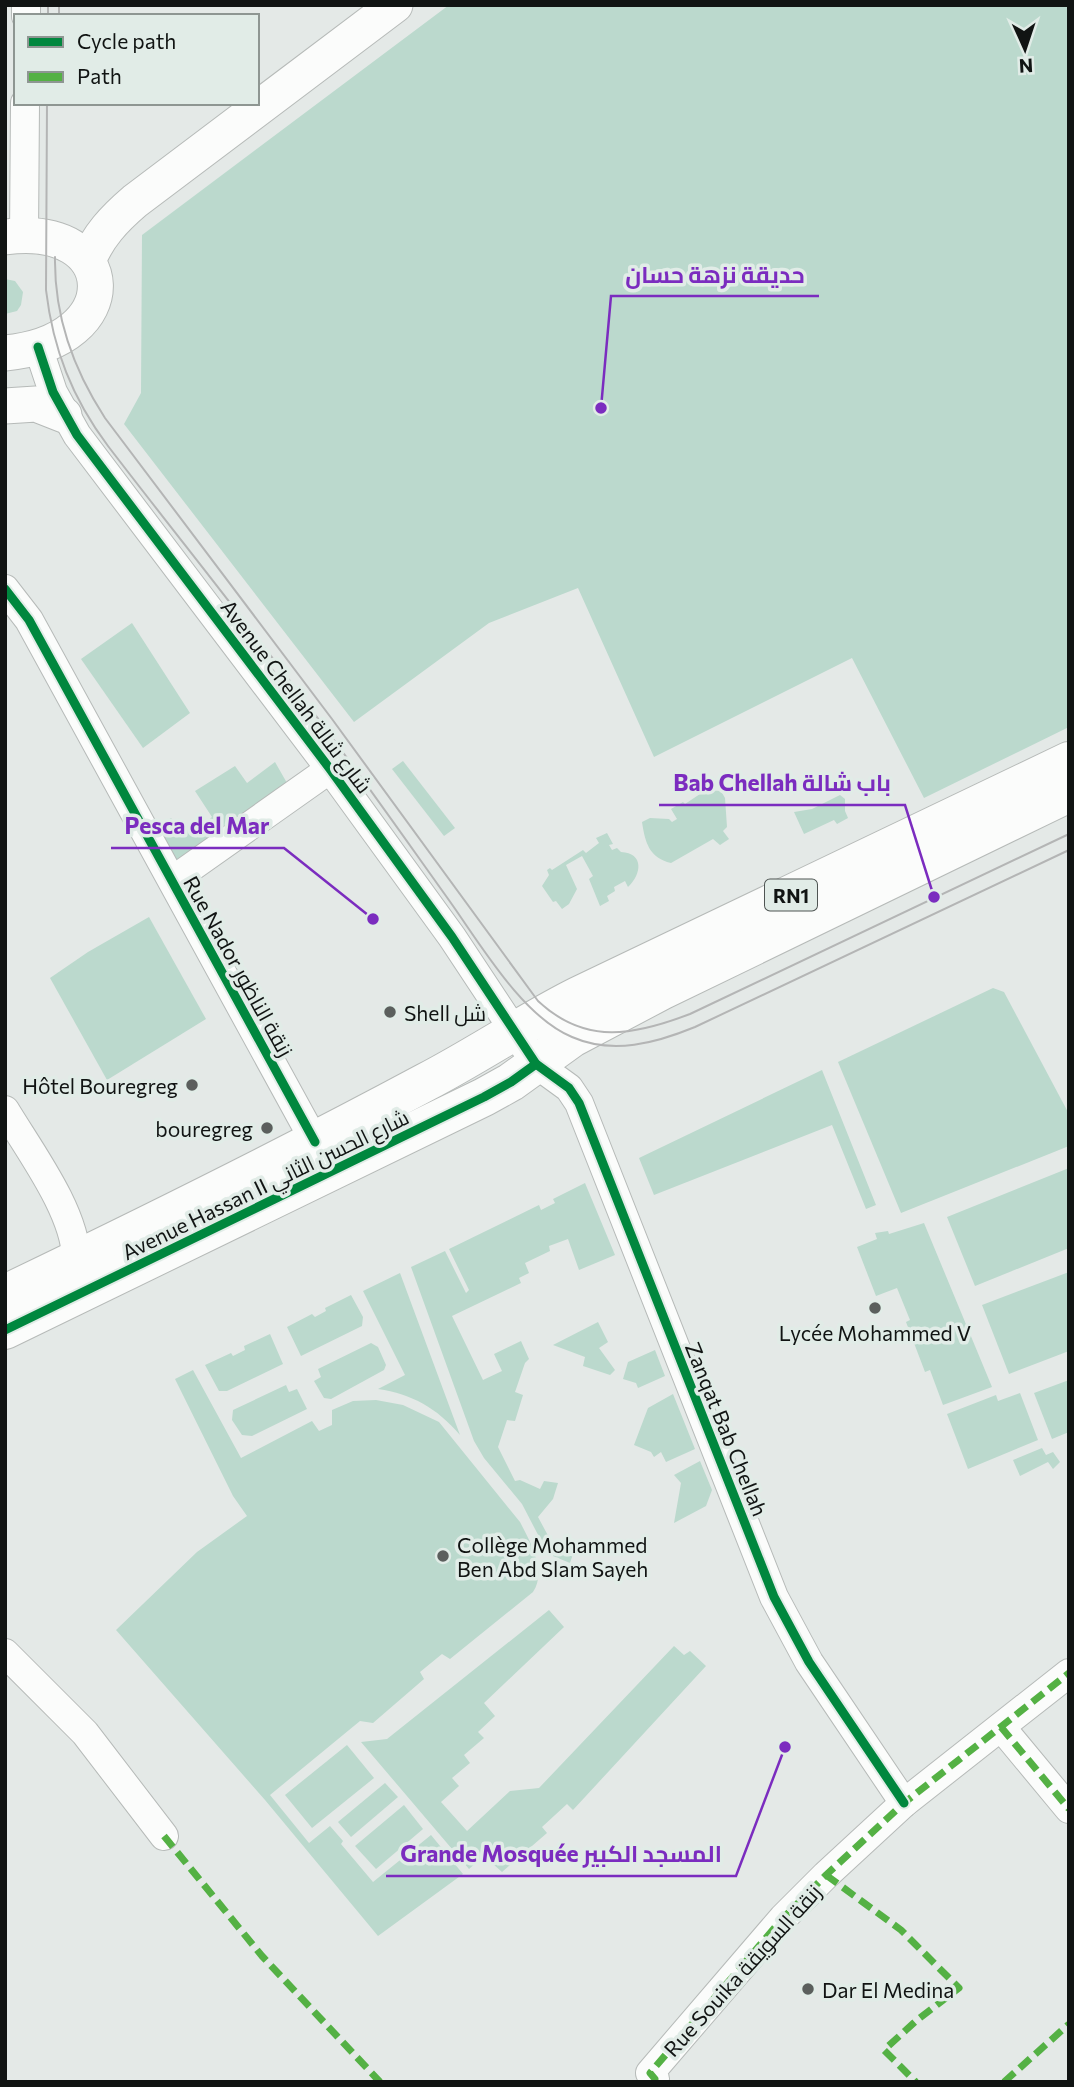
<svg xmlns="http://www.w3.org/2000/svg" width="1074" height="2087" font-family="Commissioner,Cairo,sans-serif">
  <style>
    .green { fill: #bbd9cd }
    .lines { fill: none; stroke-linecap: round; stroke-linejoin: round }
    .minor-casing { stroke: #b6bab8; stroke-width: 30 }
    .tertiary-casing { stroke: #b6bab8; stroke-width: 37 }
    .primary-casing { stroke: #b6bab8; stroke-width: 40 }
    .minor { stroke: #fbfcfb; stroke-width: 28 }
    .tertiary { stroke: #fbfcfb; stroke-width: 35 }
    .primary { stroke: #fbfcfb; stroke-width: 38 }
    .tram { stroke: #b4b5b5; stroke-width: 2 }
    .quiet { stroke: #54b144; stroke-width: 7; stroke-dasharray: 14 7; stroke-linecap: butt }
    .cycleway-casing { stroke: #e1ece7; stroke-width: 13 }
    .cycleway { stroke: #00873e; stroke-width: 9 }
    .poi-dot { fill: #5b5f5d; stroke: #e1ece7; stroke-width: 2.5 }
    .labels { text-anchor: middle; dominant-baseline: central; stroke-width: 7; stroke-linejoin: round; paint-order: stroke }
    .shield { fill: #e1ece7; stroke: #4f5553; stroke-width: 2 }
    .shield-label { font-size: 19px; font-weight: bold; fill: #111413 }
    .street-label { font-size: 21px; fill: #111413; stroke: #e1ece7 }
    .poi-label { font-size: 21px; fill: #111413; stroke: #e1ece7; text-anchor: start }
    .leader { fill: none; stroke: #7b2cbf; stroke-width: 2.5 }
    .callout-dot { fill: #7b2cbf; stroke: #e1ece7; stroke-width: 2.5 }
    .callout-label { font-size: 23px; text-anchor: middle; font-weight: bold; fill: #7b2cbf; stroke: #e1ece7; stroke-width: 7; stroke-linejoin: round; paint-order: stroke }
  </style>
  <rect width="100%" height="100%" fill="#e4e9e7"/>
  <!-- green -->
  <g class="green">
    <polygon points="449,5 1069,5 1069,727 924,798 852,658 654,757 578,588 489,623 354,722 124,424 141,393 142,235"/>
    <polygon points="5,279 15,281 23,292 21,305 17,311 5,314"/>
    <polygon points="132,623 190,713 143,748 81,659"/>
    <polygon points="403,761 455,828 444,836 392,769"/>
    <polygon points="275,762 287,783 176,865 155,829 171,818 176,825 183,820 193,833 212,817 195,791 235,766 247,783"/>
    <path d="M 706,790 L 721,791 L 725,798 L 727,827 L 723,831 L 729,839 L 720,845 L 713,839 L 671,863 C 649,858 645,842 642,822 L 650,818 L 669,819 L 672,822 L 677,819 L 671,809 L 683,802 L 685,804 Z"/>
    <polygon points="840,795 845,799 845,811 848,818 837,824 834,820 804,834 794,812 812,809"/>
    <path d="M 607,833 L 613,844 L 609,845 L 612,850 L 617,848 L 621,852 C 644,853 642,874 628,887 L 625,881 L 614,887 L 615,891 L 607,896 L 609,901 L 600,906 L 589,879 L 593,876 L 582,856 L 566,865 L 577,889 L 569,904 L 562,909 L 556,901 L 553,902 L 542,886 L 549,875 L 547,870 L 550,868 L 552,870 L 583,850 L 586,853 L 599,843 L 596,838 Z"/>
    <polygon points="149,917 206,1019 107,1080 50,978 88,952"/>
    <polygon points="993,988 1004,992 1069,1114 1069,1146 901,1213 838,1062"/>
    <polygon points="822,1070 876,1205 866,1209 832,1125 654,1195 639,1158"/>
    <polygon points="1069,1168 1069,1248 975,1286 947,1217"/>
    <polygon points="585,1183 615,1255 579,1270 568,1239 549,1246 550,1251 525,1263 529,1273 519,1278 521,1283 452,1316 483,1380 502,1371 494,1354 521,1341 529,1359 525,1363 515,1392 523,1395 515,1421 507,1420 498,1447 515,1481 520,1480 540,1489 544,1481 558,1483 553,1499 538,1517 552,1543 574,1551 570,1563 548,1554 522,1504 484,1458 474,1441 411,1267 445,1251 466,1293 469,1290 449,1249 539,1205 541,1210 555,1203 553,1199"/>
    <polygon points="924,1223 992,1387 943,1405 930,1370 925,1372 906,1322 910,1320 897,1288 876,1296 857,1247 877,1239 875,1233 888,1231 889,1234"/>
    <polygon points="1069,1272 1069,1351 1009,1374 982,1305"/>
    <path d="M 400,1273 L 460,1435 C 437,1408 412,1394 378,1389 L 405,1375 L 363,1291 Z"/>
    <polygon points="351,1295 363,1317 362,1326 301,1356 287,1327 312,1314 315,1317 326,1311 325,1308"/>
    <polygon points="598,1322 608,1342 599,1348 615,1370 610,1375 583,1366 585,1357 553,1345"/>
    <polygon points="270,1334 283,1364 227,1391 219,1391 205,1365 231,1353 233,1356 245,1350 244,1346"/>
    <polygon points="371,1343 378,1347 386,1365 384,1370 331,1399 324,1398 314,1381 321,1377 318,1369"/>
    <polygon points="655,1350 665,1376 638,1388 636,1383 623,1379 628,1362"/>
    <path d="M 193,1370 L 241,1458 L 312,1421 L 319,1431 L 332,1425 L 332,1410 L 353,1401 L 376,1400 L 403,1405 L 439,1422 L 520,1522 C 530,1541 547,1572 533,1592 L 450,1659 L 442,1654 L 420,1672 L 424,1679 L 373,1723 L 360,1721 L 270,1795 L 309,1843 L 330,1826 L 343,1841 L 341,1844 L 373,1882 L 431,1835 L 463,1874 L 378,1936 L 265,1800 L 116,1630 L 197,1552 L 247,1516 L 233,1496 L 175,1379 Z"/>
    <polygon points="1069,1380 1069,1432 1052,1439 1034,1393"/>
    <polygon points="286,1385 289,1392 297,1389 307,1409 252,1436 242,1435 232,1420 233,1410"/>
    <polygon points="1020,1393 1038,1440 968,1469 947,1414 996,1395 998,1401"/>
    <polygon points="673,1394 695,1449 666,1462 661,1452 654,1457 651,1452 634,1445 648,1408"/>
    <polygon points="1042,1448 1046,1455 1053,1452 1060,1462 1053,1469 1048,1462 1020,1476 1013,1460"/>
    <polygon points="700,1461 712,1490 706,1506 674,1523 681,1483 674,1475"/>
    <polygon points="549,1610 564,1627 484,1703 495,1716 478,1732 484,1738 464,1755 470,1763 452,1778 459,1786 441,1802 467,1831 510,1791 539,1788 674,1646 684,1655 690,1651 706,1666 573,1810 567,1804 542,1827 547,1833 502,1872 493,1864 477,1862 469,1869 361,1742 387,1739"/>
    <polygon points="347,1745 374,1778 312,1828 285,1795"/>
    <polygon points="385,1783 398,1797 351,1837 338,1822"/>
    <polygon points="404,1805 423,1829 376,1869 355,1846"/>
  </g>
  <g class="lines">
    <defs>
      <g id="minor">
        <polyline points="26,16 26,5"/>
        <polyline points="24,236 25,103"/>
        <polyline points="38,347 53,392 77,435 330,769 452,937 536,1064 569,1088 579,1103 774,1597 809,1662 904,1803"/>
        <polyline points="5,589 29,620 315,1142"/>
        <polyline points="173,880 330,769"/>
        <path d="M 5,1110 C 29,1150 77,1214 76,1260"/>
        <polyline points="5,1653 85,1733 164,1836"/>
        <polyline points="1001,1727 1069,1809"/>
        <polyline points="653,2082 655,2079 650,2073 783,1918 826,1875 904,1803 1069,1673"/>
      </g>
      <g id="tertiary">
        <path d="M 5,237 C 122,221 129,342 5,353"/>
        <path d="M 88,261 C 98,236 114,219 135,201 L 395,5"/>
        <polyline points="5,406 36,404 64,415"/>
      </g>
      <g id="primary">
        <path d="M 5,1294 C 147,1226 288,1156 426,1082 C 478,1055 526,1022 578,996 L 1069,761"/>
        <polyline points="5,1330 484,1097 511,1082 572,1038 661,991 1069,793"/>
      </g>
    </defs>
    <!-- minor casing -->
    <use href="#minor" class="minor-casing"/>
    <!-- tertiary casing -->
    <use href="#tertiary" class="tertiary-casing"/>
    <!-- primary casing -->
    <use href="#primary" class="primary-casing"/>
    <!-- minor -->
    <use href="#minor" class="minor"/>
    <!-- tertiary -->
    <use href="#tertiary" class="tertiary"/>
    <!-- primary -->
    <use href="#primary" class="primary"/>
    <!-- tram -->
    <g class="tram">
      <polyline points="48,16 48,5"/>
      <polyline points="59,16 59,5"/>
      <path d="M 47,103 L 46,290 C 53,349 72,398 108,446 C 180,540 255,632 325,728 C 366,783 406,840 446,896 C 478,940 521,1016 572,1037 C 613,1055 656,1043 695,1027 L 1069,850"/>
      <path d="M 55,257 C 54,316 73,369 105,418 L 332,719 L 538,1001 C 586,1046 635,1035 690,1014 L 1069,834"/>
    </g>
    <!-- quiet -->
    <g class="quiet">
      <polyline points="1001,1727 1069,1809"/>
      <polyline points="164,1836 262,1956 380,2082"/>
      <polyline points="826,1875 901,1930 959,1988 917,2020 884,2050 916,2082"/>
      <polyline points="653,2082 655,2079 650,2073 783,1918 826,1875 904,1803 1069,1673"/>
      <polyline points="1004,2082 1069,2024"/>
    </g>
    <defs>
      <g id="cycleway">
        <polyline points="38,347 53,392 77,435 330,769 452,937 536,1064 569,1088 579,1103 774,1597 809,1662 904,1803"/>
        <polyline points="5,589 29,620 315,1142"/>
        <polyline points="5,1330 484,1097 511,1082 536,1064"/>
      </g>
    </defs>
    <!-- cycleway casing -->
    <use href="#cycleway" class="cycleway-casing"/>
    <!-- cycleway -->
    <use href="#cycleway" class="cycleway"/>
  </g>
  <!-- markers -->
  <g class="poi-dot">
    <circle cx="390" cy="1012" r="7"/>
    <circle cx="192" cy="1085" r="7"/>
    <circle cx="267" cy="1128" r="7"/>
    <circle cx="875" cy="1308" r="7"/>
    <circle cx="443" cy="1556" r="7"/>
    <circle cx="808" cy="1989" r="7"/>
  </g>
  <g class="labels">
    <!-- shield labels -->
    <rect class="shield" x="765" y="879.5" width="52" height="31" rx="5"/>
    <g class="shield-label">
      <text x="791" y="895">RN1</text>
    </g>
    <!-- street labels -->
    <g class="street-label">
      <text transform="translate(297 696) rotate(53)">Avenue Chellah شارع شالة</text>
      <text transform="translate(239 966) rotate(61)">Rue Nador زنقة الناظور</text>
      <text transform="translate(265 1184) rotate(-26)">Avenue Hassan II شارع الحسن الثاني</text>
      <text transform="translate(727 1429) rotate(68)">Zanqat Bab Chellah</text>
      <text transform="translate(742 1970) rotate(-48)">Rue Souika زنقة السويقة</text>
    </g>
    <!-- poi labels -->
    <g class="poi-label">
      <text x="404" y="1012">Shell شل</text>
      <text x="178" y="1085" text-anchor="end">Hôtel Bouregreg</text>
      <text x="253" y="1128" text-anchor="end">bouregreg</text>
      <text x="875" y="1332" text-anchor="middle">Lycée Mohammed V</text>
      <text x="457" y="1544">Collège Mohammed<tspan x="457" dy="24">Ben Abd Slam Sayeh</tspan></text>
      <text x="822" y="1989">Dar El Medina</text>
    </g>
  </g>
  <!-- callouts -->
  <path class="leader" d="M601 408L611 296H819M934 897L905 805H659M373 919L284 848H111M785 1747L736 1876H386"/>
  <g class="callout-dot">
    <circle cx="601" cy="408" r="7"/>
    <circle cx="934" cy="897" r="7"/>
    <circle cx="373" cy="919" r="7"/>
    <circle cx="785" cy="1747" r="7"/>
  </g>
  <g class="callout-label">
    <text x="715" y="283">حديقة نزهة حسان</text>
    <text x="782" y="791">Bab Chellah باب شالة</text>
    <text x="197" y="834">Pesca del Mar</text>
    <text x="561" y="1862">Grande Mosquée المسجد الكبير</text>
  </g>
  <!-- border -->
  <rect width="1074" height="2087" fill="none" stroke="#111413" stroke-width="14"/>
  <!-- legend -->
  <rect x="14" y="14" width="245" height="91" fill="#e1ece7" stroke="#8e9692" stroke-width="2"/>
  <rect x="28" y="37" width="35" height="10" fill="#00873e" stroke="#8e9692" stroke-width="2"/>
  <text x="77" y="49" font-size="21" fill="#111413">Cycle path</text>
  <rect x="28" y="72" width="35" height="10" fill="#54b144" stroke="#8e9692" stroke-width="2"/>
  <text x="77" y="84" font-size="21" fill="#111413">Path</text>
  <!-- north arrow -->
  <g transform="translate(1025 49) rotate(177)" stroke="#e1ece7" stroke-width="5" paint-order="stroke">
  <path d="M0-5L12 26L0 18L-12 26Z" fill="#111413"/>
  <text y="-10" font-size="19" font-weight="bold" text-anchor="middle" fill="#111413">N</text>
  </g>
</svg>
